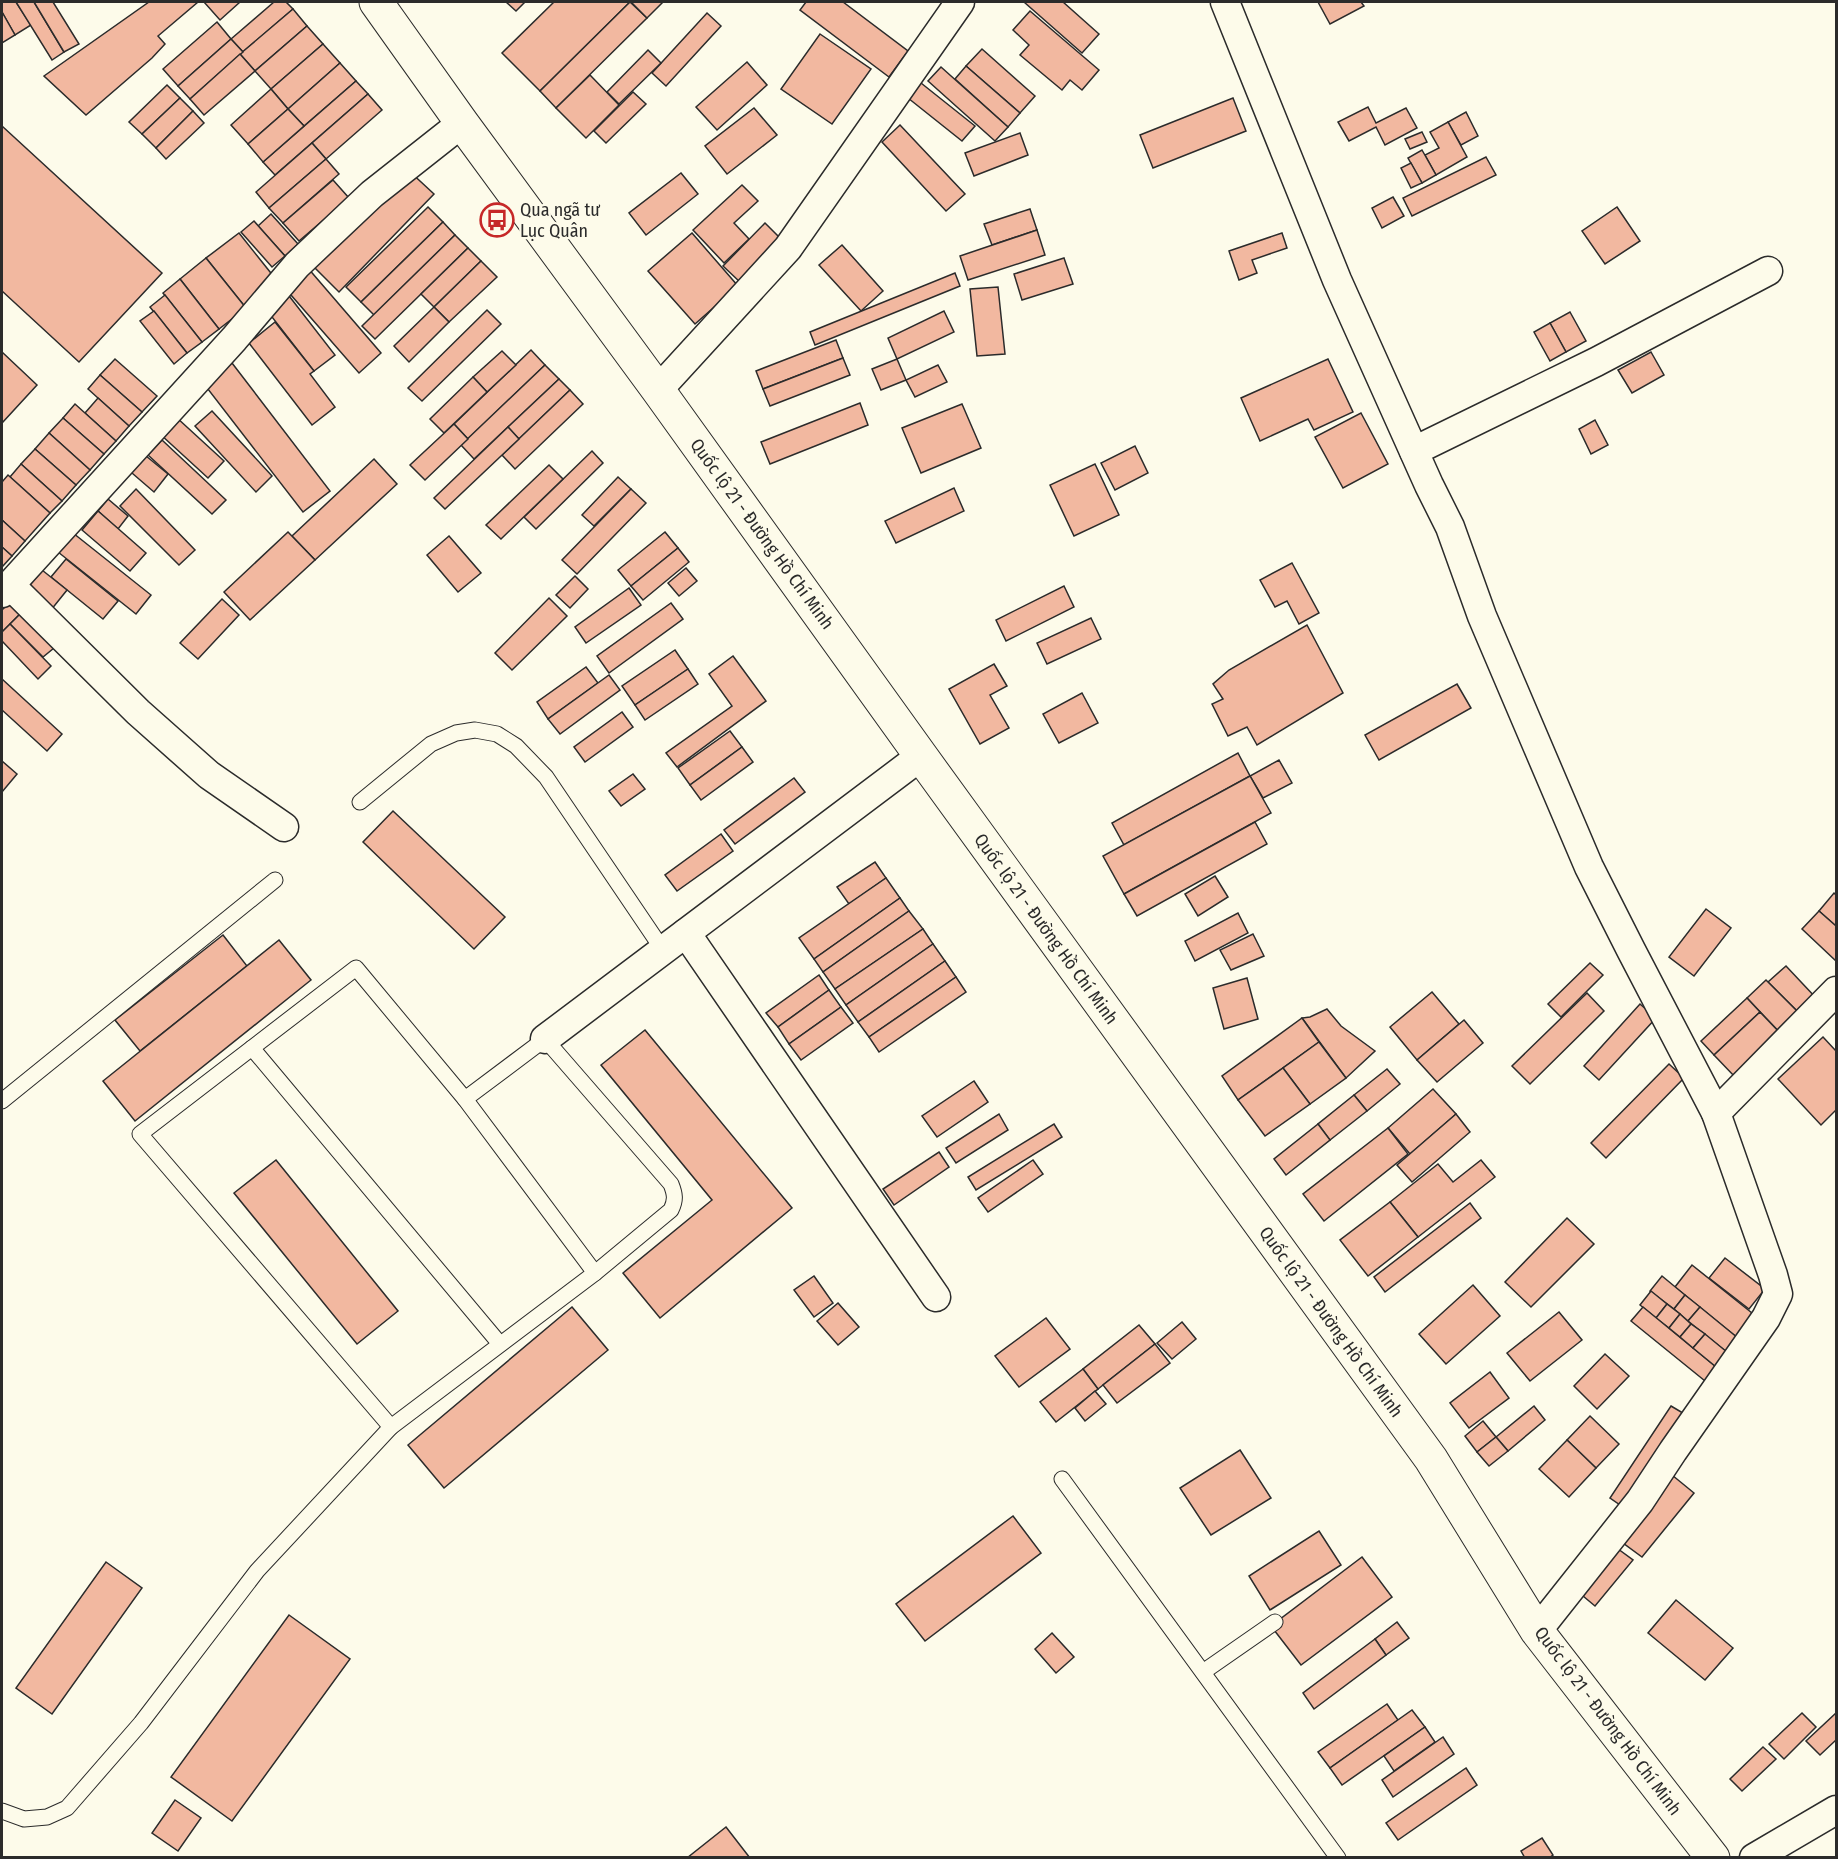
<svg xmlns="http://www.w3.org/2000/svg" width="1838" height="1859" font-family="'Fira Sans Condensed',sans-serif">
  <style>
    .building { fill: #f2b8a0; stroke: #2b2b2b; stroke-width: 1.5 }
    .lines { fill: none; stroke-linecap: round; stroke-linejoin: round }
    .lane-casing { stroke: #2b2b2b; stroke-width: 17 }
    .street-casing { stroke: #2b2b2b; stroke-width: 31 }
    .highway-casing { stroke: #2b2b2b; stroke-width: 35 }
    .lane { stroke: #fdfbea; stroke-width: 15 }
    .street { stroke: #fdfbea; stroke-width: 28 }
    .highway { stroke: #fdfbea; stroke-width: 33 }
    .labels { text-anchor: middle; dominant-baseline: central; stroke-width: 4.5; stroke-linejoin: round; paint-order: stroke }
    .poi-label { font-size: 18px; fill: #2b2b2b; stroke: #fdfbea; text-anchor: start }
    .street-label { font-size: 18px; fill: #2b2b2b; stroke: #fdfbea }
  </style>
  <rect width="100%" height="100%" fill="#fdfbea"/>
  <!-- building -->
  <g class="building">
    <polygon points="2,2 16,2 31,25 15,35 2,12"/>
    <polygon points="16,2 34,2 64,52 52,60"/>
    <polygon points="34,2 53,2 79,44 64,52"/>
    <polygon points="149,2 198,2 158,36 165,44 152,58 86,115 44,76"/>
    <polygon points="204,2 240,2 220,20"/>
    <polygon points="274,2 286,2 293,9 243,52 231,39"/>
    <polygon points="506,2 525,2 516,11"/>
    <polygon points="554,2 630,2 540,91 502,53"/>
    <polygon points="630,2 647,18 556,108 540,91"/>
    <polygon points="631,2 663,2 647,18"/>
    <polygon points="806,2 843,2 908,51 889,77 800,10"/>
    <polygon points="1024,2 1063,2 1099,34 1082,53"/>
    <polygon points="1318,2 1361,2 1364,6 1330,24"/>
    <polygon points="293,9 307,26 255,71 240,54"/>
    <polygon points="1030,11 1099,70 1082,90 1070,80 1062,90 1020,55 1029,45 1013,30"/>
    <polygon points="2,12 15,35 2,43"/>
    <polygon points="707,13 721,26 666,86 652,73"/>
    <polygon points="217,22 231,39 178,86 163,69"/>
    <polygon points="307,26 323,44 271,89 255,71"/>
    <polygon points="820,34 871,69 832,124 781,89"/>
    <polygon points="231,39 243,52 190,99 178,86"/>
    <polygon points="323,44 340,63 288,109 271,89"/>
    <polygon points="982,49 1035,96 1020,113 966,66"/>
    <polygon points="648,50 661,63 619,104 607,92"/>
    <polygon points="240,54 255,71 204,115 190,99"/>
    <polygon points="747,62 767,85 717,130 696,107"/>
    <polygon points="340,63 356,81 304,126 288,109"/>
    <polygon points="966,66 1020,113 1008,127 955,79"/>
    <polygon points="941,67 1008,127 995,141 928,81"/>
    <polygon points="590,75 619,105 586,138 556,108"/>
    <polygon points="356,81 368,94 275,175 263,162"/>
    <polygon points="921,83 975,126 962,141 908,98"/>
    <polygon points="167,85 180,98 142,134 129,122"/>
    <polygon points="271,89 288,109 248,144 231,125"/>
    <polygon points="633,92 646,104 606,143 594,131"/>
    <polygon points="368,94 382,110 326,159 312,143"/>
    <polygon points="180,98 193,111 156,148 142,134"/>
    <polygon points="1233,98 1246,131 1153,168 1140,135"/>
    <polygon points="1368,107 1376,123 1406,108 1417,128 1385,145 1376,127 1349,141 1338,122"/>
    <polygon points="754,108 777,135 727,174 705,146"/>
    <polygon points="288,109 304,126 263,162 248,144"/>
    <polygon points="193,111 204,123 166,159 156,148"/>
    <polygon points="1466,112 1478,136 1461,145 1448,122"/>
    <polygon points="1448,122 1467,157 1436,175 1425,155 1439,148 1430,132"/>
    <polygon points="900,125 965,194 946,211 882,142"/>
    <polygon points="2,126 162,273 79,362 2,291"/>
    <polygon points="1422,132 1427,142 1410,149 1405,139"/>
    <polygon points="1020,133 1028,155 974,176 965,153"/>
    <polygon points="312,143 326,159 269,208 256,192"/>
    <polygon points="1422,150 1436,175 1422,183 1408,158"/>
    <polygon points="1486,157 1496,175 1412,216 1403,198"/>
    <polygon points="326,159 339,174 283,223 269,208"/>
    <polygon points="1411,163 1422,183 1411,188 1401,168"/>
    <polygon points="407,169 434,194 339,292 313,266"/>
    <polygon points="681,173 698,194 646,235 629,213"/>
    <polygon points="333,180 349,198 299,241 283,223"/>
    <polygon points="742,185 758,201 734,223 749,239 724,263 693,230"/>
    <polygon points="1393,197 1404,216 1382,228 1372,208"/>
    <polygon points="428,207 443,222 361,302 346,287"/>
    <polygon points="1617,207 1640,241 1605,264 1582,231"/>
    <polygon points="1030,209 1037,230 992,245 984,224"/>
    <polygon points="271,214 298,244 285,256 258,226"/>
    <polygon points="254,221 285,256 272,267 241,232"/>
    <polygon points="443,222 455,235 374,315 361,302"/>
    <polygon points="765,223 783,241 741,283 723,266"/>
    <polygon points="1037,230 1045,255 968,280 960,256"/>
    <polygon points="239,233 278,282 246,308 206,258"/>
    <polygon points="692,233 738,286 695,324 648,271"/>
    <polygon points="1282,233 1287,248 1252,260 1257,273 1239,280 1229,251"/>
    <polygon points="455,235 468,248 375,339 362,326"/>
    <polygon points="842,245 883,291 861,311 819,265"/>
    <polygon points="468,248 481,261 434,307 421,294"/>
    <polygon points="206,258 246,308 219,329 180,279"/>
    <polygon points="1064,258 1073,284 1022,300 1014,274"/>
    <polygon points="481,261 497,277 449,322 434,307"/>
    <polygon points="307,267 381,353 359,373 284,287"/>
    <polygon points="955,273 960,286 815,345 810,332"/>
    <polygon points="180,279 219,329 202,342 163,293"/>
    <polygon points="998,287 1005,354 977,356 970,289"/>
    <polygon points="286,292 335,355 314,371 265,308"/>
    <polygon points="165,295 202,342 187,353 150,307"/>
    <polygon points="434,307 449,322 409,362 394,346"/>
    <polygon points="487,310 501,324 422,401 408,388"/>
    <polygon points="154,311 187,353 174,364 140,321"/>
    <polygon points="944,311 954,332 897,359 888,338"/>
    <polygon points="1570,312 1586,341 1566,352 1550,323"/>
    <polygon points="275,322 314,371 310,374 335,407 312,425 249,343"/>
    <polygon points="1550,323 1566,352 1550,361 1534,332"/>
    <polygon points="836,340 843,358 763,389 756,371"/>
    <polygon points="531,350 545,365 468,439 454,424"/>
    <polygon points="502,351 516,365 487,392 473,377"/>
    <polygon points="2,352 37,385 2,423"/>
    <polygon points="1651,352 1664,375 1632,393 1618,370"/>
    <polygon points="843,358 850,375 770,406 763,389"/>
    <polygon points="115,359 157,396 142,412 100,375"/>
    <polygon points="897,359 906,380 881,390 872,369"/>
    <polygon points="1328,359 1353,412 1314,430 1308,419 1260,441 1241,398"/>
    <polygon points="232,363 330,491 303,512 204,384"/>
    <polygon points="545,365 559,379 474,459 461,445"/>
    <polygon points="938,365 947,382 915,397 906,380"/>
    <polygon points="100,375 142,412 129,426 88,389"/>
    <polygon points="473,377 487,392 444,433 430,419"/>
    <polygon points="559,379 570,390 519,439 508,427"/>
    <polygon points="570,390 583,404 515,469 502,455"/>
    <polygon points="98,398 129,426 116,441 85,413"/>
    <polygon points="860,403 868,425 770,464 761,442"/>
    <polygon points="75,404 116,441 104,454 63,418"/>
    <polygon points="962,404 981,448 921,473 902,428"/>
    <polygon points="212,411 272,476 256,492 195,426"/>
    <polygon points="1361,413 1388,464 1343,488 1315,437"/>
    <polygon points="176,417 224,461 208,478 160,434"/>
    <polygon points="63,418 104,454 90,470 49,433"/>
    <polygon points="1595,420 1608,445 1591,454 1579,429"/>
    <polygon points="454,424 468,439 425,480 410,465"/>
    <polygon points="508,427 519,439 445,509 434,498"/>
    <polygon points="49,433 90,470 76,485 35,449"/>
    <polygon points="162,440 226,500 212,514 148,455"/>
    <polygon points="1135,446 1148,473 1115,490 1101,463"/>
    <polygon points="35,449 76,485 62,501 21,464"/>
    <polygon points="140,451 168,474 154,492 125,467"/>
    <polygon points="592,451 603,463 536,529 524,517"/>
    <polygon points="374,459 397,484 315,560 292,536"/>
    <polygon points="21,464 62,501 50,513 10,477"/>
    <polygon points="1095,464 1119,515 1074,536 1050,485"/>
    <polygon points="549,465 563,479 501,539 486,525"/>
    <polygon points="8,475 50,513 25,541 2,520 2,482"/>
    <polygon points="618,477 631,489 594,526 582,515"/>
    <polygon points="954,488 964,511 896,543 885,521"/>
    <polygon points="136,489 195,550 179,565 120,506"/>
    <polygon points="631,489 646,503 577,574 562,560"/>
    <polygon points="108,499 128,516 118,529 98,511"/>
    <polygon points="98,511 146,553 130,571 82,530"/>
    <polygon points="2,520 25,541 12,556 2,547"/>
    <polygon points="288,532 315,560 250,620 224,592"/>
    <polygon points="665,532 678,548 631,586 618,570"/>
    <polygon points="73,533 151,595 136,614 58,552"/>
    <polygon points="449,536 481,573 458,592 427,555"/>
    <polygon points="2,547 12,556 2,567"/>
    <polygon points="678,548 689,562 643,600 631,586"/>
    <polygon points="66,559 118,601 103,619 51,577"/>
    <polygon points="1292,563 1319,613 1299,624 1287,601 1275,607 1260,580"/>
    <polygon points="686,568 697,581 679,596 668,583"/>
    <polygon points="42,570 67,590 51,610 26,590"/>
    <polygon points="575,576 588,589 570,608 556,595"/>
    <polygon points="1064,586 1074,607 1006,641 996,620"/>
    <polygon points="629,588 641,605 586,643 575,627"/>
    <polygon points="549,598 567,616 512,670 495,653"/>
    <polygon points="222,599 239,615 198,659 180,643"/>
    <polygon points="10,602 21,613 2,632 2,610"/>
    <polygon points="671,603 683,619 609,673 597,656"/>
    <polygon points="21,613 54,648 43,657 10,624"/>
    <polygon points="1091,618 1101,639 1047,664 1037,643"/>
    <polygon points="10,624 51,666 38,679 2,641 2,632"/>
    <polygon points="1307,625 1343,693 1257,745 1247,727 1228,736 1212,704 1223,699 1213,684 1229,670"/>
    <polygon points="675,650 688,669 635,705 622,686"/>
    <polygon points="733,656 766,701 677,767 666,753 732,706 709,674"/>
    <polygon points="994,664 1007,686 990,695 1009,728 980,744 949,689"/>
    <polygon points="586,667 598,683 548,719 537,702"/>
    <polygon points="688,669 698,684 645,720 635,705"/>
    <polygon points="609,675 620,690 560,734 548,719"/>
    <polygon points="2,679 62,734 47,751 2,710"/>
    <polygon points="1457,684 1471,708 1379,760 1365,735"/>
    <polygon points="1082,693 1098,723 1059,743 1043,714"/>
    <polygon points="622,712 633,727 585,762 574,747"/>
    <polygon points="730,731 742,747 690,785 678,768"/>
    <polygon points="742,747 753,762 701,800 690,785"/>
    <polygon points="1238,753 1250,776 1124,845 1112,823"/>
    <polygon points="1279,760 1292,783 1263,798 1250,776"/>
    <polygon points="2,761 17,774 2,792"/>
    <polygon points="633,774 645,789 621,806 609,791"/>
    <polygon points="1250,776 1271,813 1124,894 1103,856"/>
    <polygon points="794,778 805,792 735,844 724,830"/>
    <polygon points="393,811 505,917 474,949 363,842"/>
    <polygon points="1255,822 1267,844 1137,916 1124,894"/>
    <polygon points="721,834 733,851 677,891 665,875"/>
    <polygon points="875,862 886,878 849,904 837,887"/>
    <polygon points="1215,876 1228,897 1198,916 1185,894"/>
    <polygon points="886,878 900,898 814,959 799,938"/>
    <polygon points="1834,893 1836,895 1836,926 1819,911"/>
    <polygon points="900,898 909,911 823,972 814,959"/>
    <polygon points="1706,909 1731,928 1694,976 1669,957"/>
    <polygon points="909,911 923,929 835,989 823,972"/>
    <polygon points="1819,911 1836,926 1836,961 1802,929"/>
    <polygon points="1238,913 1248,933 1195,961 1185,941"/>
    <polygon points="923,929 933,944 846,1005 835,989"/>
    <polygon points="1253,934 1264,956 1231,970 1220,950"/>
    <polygon points="223,935 247,966 140,1051 115,1020"/>
    <polygon points="279,940 311,980 135,1121 103,1081"/>
    <polygon points="933,944 945,961 858,1022 846,1005"/>
    <polygon points="945,961 956,977 869,1037 858,1022"/>
    <polygon points="1590,963 1603,975 1561,1017 1548,1004"/>
    <polygon points="1786,966 1817,999 1801,1015 1768,982"/>
    <polygon points="819,975 829,990 778,1027 766,1013"/>
    <polygon points="956,977 966,992 879,1052 869,1037"/>
    <polygon points="1247,978 1258,1019 1224,1029 1213,988"/>
    <polygon points="1766,980 1801,1015 1781,1034 1747,998"/>
    <polygon points="829,990 841,1007 789,1044 778,1027"/>
    <polygon points="1432,992 1459,1024 1417,1060 1390,1027"/>
    <polygon points="1587,993 1604,1011 1530,1084 1512,1066"/>
    <polygon points="1747,998 1760,1012 1714,1055 1701,1041"/>
    <polygon points="1640,1004 1656,1018 1599,1080 1584,1066"/>
    <polygon points="841,1007 853,1023 801,1060 789,1044"/>
    <polygon points="1327,1009 1341,1026 1375,1051 1346,1078 1302,1018 1310,1017"/>
    <polygon points="1760,1012 1781,1034 1735,1077 1714,1055"/>
    <polygon points="1302,1018 1319,1042 1238,1100 1222,1076"/>
    <polygon points="1464,1020 1483,1043 1437,1082 1417,1060"/>
    <polygon points="645,1030 792,1208 660,1318 623,1273 712,1200 601,1065"/>
    <polygon points="1823,1037 1836,1051 1836,1110 1821,1125 1778,1079"/>
    <polygon points="1319,1042 1346,1078 1310,1104 1283,1068"/>
    <polygon points="1669,1064 1684,1078 1606,1158 1591,1143"/>
    <polygon points="1283,1068 1310,1104 1265,1136 1238,1100"/>
    <polygon points="1387,1069 1400,1084 1367,1111 1354,1095"/>
    <polygon points="974,1081 988,1102 937,1137 922,1116"/>
    <polygon points="1433,1089 1456,1114 1410,1154 1388,1128"/>
    <polygon points="1354,1095 1367,1111 1330,1140 1318,1124"/>
    <polygon points="999,1114 1008,1130 956,1163 946,1148"/>
    <polygon points="1456,1114 1470,1132 1412,1182 1397,1165"/>
    <polygon points="1054,1124 1062,1137 976,1190 968,1177"/>
    <polygon points="1318,1124 1330,1140 1286,1175 1274,1159"/>
    <polygon points="1388,1128 1408,1154 1324,1221 1303,1194"/>
    <polygon points="939,1152 949,1167 894,1205 883,1189"/>
    <polygon points="276,1160 398,1311 357,1344 234,1193"/>
    <polygon points="1033,1160 1043,1174 988,1212 978,1198"/>
    <polygon points="1481,1160 1495,1177 1418,1237 1390,1202 1438,1164 1453,1182"/>
    <polygon points="1390,1202 1418,1237 1368,1276 1340,1240"/>
    <polygon points="1470,1203 1481,1218 1385,1292 1374,1277"/>
    <polygon points="1567,1218 1594,1244 1531,1307 1505,1282"/>
    <polygon points="1725,1258 1765,1289 1749,1309 1709,1278"/>
    <polygon points="1692,1265 1762,1321 1744,1343 1675,1287"/>
    <polygon points="814,1276 833,1303 814,1317 794,1290"/>
    <polygon points="1662,1276 1685,1295 1674,1309 1650,1291"/>
    <polygon points="1473,1285 1500,1316 1446,1364 1419,1334"/>
    <polygon points="1651,1291 1667,1304 1656,1318 1640,1305"/>
    <polygon points="1685,1295 1700,1307 1688,1321 1674,1309"/>
    <polygon points="838,1303 859,1327 838,1345 817,1321"/>
    <polygon points="1667,1304 1680,1314 1669,1328 1656,1318"/>
    <polygon points="572,1307 608,1350 444,1488 408,1445"/>
    <polygon points="1643,1307 1721,1371 1710,1385 1631,1321"/>
    <polygon points="1700,1307 1744,1343 1733,1357 1688,1321"/>
    <polygon points="1559,1312 1582,1340 1530,1381 1507,1353"/>
    <polygon points="1680,1314 1691,1324 1680,1337 1669,1328"/>
    <polygon points="1046,1318 1070,1349 1019,1387 995,1356"/>
    <polygon points="1182,1322 1196,1339 1172,1359 1157,1343"/>
    <polygon points="1691,1324 1705,1334 1693,1348 1680,1337"/>
    <polygon points="1139,1325 1155,1344 1098,1389 1083,1369"/>
    <polygon points="1705,1334 1733,1357 1721,1371 1693,1348"/>
    <polygon points="1155,1344 1170,1363 1117,1403 1103,1385"/>
    <polygon points="1605,1354 1629,1376 1597,1409 1574,1386"/>
    <polygon points="1083,1369 1098,1389 1056,1422 1040,1402"/>
    <polygon points="1490,1372 1509,1398 1469,1428 1450,1403"/>
    <polygon points="1095,1391 1106,1404 1085,1421 1075,1408"/>
    <polygon points="1534,1406 1545,1420 1508,1451 1496,1437"/>
    <polygon points="1671,1406 1688,1416 1626,1509 1610,1498"/>
    <polygon points="1590,1416 1619,1444 1596,1468 1567,1440"/>
    <polygon points="1483,1421 1496,1437 1477,1452 1465,1436"/>
    <polygon points="1496,1437 1508,1451 1489,1466 1477,1452"/>
    <polygon points="1567,1440 1596,1468 1569,1497 1539,1469"/>
    <polygon points="1240,1450 1271,1498 1211,1535 1180,1488"/>
    <polygon points="1672,1475 1694,1493 1642,1557 1619,1540"/>
    <polygon points="1013,1516 1041,1553 925,1641 896,1604"/>
    <polygon points="1319,1531 1341,1565 1270,1610 1249,1576"/>
    <polygon points="1614,1546 1633,1560 1595,1606 1577,1591"/>
    <polygon points="1362,1557 1392,1597 1301,1665 1271,1626"/>
    <polygon points="106,1562 142,1588 52,1714 16,1688"/>
    <polygon points="1676,1600 1733,1648 1705,1680 1648,1633"/>
    <polygon points="289,1615 350,1659 232,1821 171,1777"/>
    <polygon points="1397,1622 1409,1638 1386,1655 1375,1639"/>
    <polygon points="1052,1633 1074,1657 1056,1673 1035,1649"/>
    <polygon points="1375,1639 1386,1655 1314,1709 1303,1693"/>
    <polygon points="1387,1704 1398,1720 1330,1768 1318,1752"/>
    <polygon points="1412,1710 1425,1727 1342,1785 1330,1768"/>
    <polygon points="1802,1713 1816,1727 1784,1759 1769,1744"/>
    <polygon points="1836,1713 1836,1740 1820,1755 1806,1741"/>
    <polygon points="1425,1727 1435,1742 1394,1771 1384,1756"/>
    <polygon points="1443,1737 1454,1754 1393,1797 1382,1780"/>
    <polygon points="1763,1747 1776,1759 1742,1791 1730,1779"/>
    <polygon points="1466,1768 1477,1785 1398,1840 1386,1823"/>
    <polygon points="175,1800 201,1818 178,1851 152,1833"/>
    <polygon points="726,1827 750,1858 687,1858"/>
    <polygon points="1542,1838 1553,1855 1549,1858 1525,1858 1521,1851"/>
  </g>
  <g class="lines">
    <defs>
      <g id="lane">
        <polyline points="360,802 431,744 456,733 475,730 497,734 516,746 546,777 663,950"/>
        <path d="M 356,968 L 465,1099 L 545,1039 L 671,1184 C 675,1194 676,1200 671,1210 L 595,1273 L 391,1427 L 140,1134 Z"/>
        <polyline points="252,1048 500,1344"/>
        <polyline points="465,1099 595,1273"/>
        <polyline points="2,1101 275,880"/>
        <polyline points="1062,1479 1338,1858"/>
        <polyline points="1203,1672 1275,1622"/>
        <polyline points="2,1811 24,1819 47,1817 67,1808 141,1723 257,1571 391,1427"/>
      </g>
      <g id="street">
        <polyline points="1225,2 1337,280 1429,485 1450,527 1482,616 1589,867 1631,950 1716,1113 1773,1275 1778,1294 1766,1318 1673,1451 1640,1501 1537,1631"/>
        <polyline points="658,390 788,248 960,2"/>
        <polyline points="1414,451 1596,362 1768,271"/>
        <polyline points="10,585 234,339 297,265 372,194 462,123"/>
        <polyline points="2,593 10,585 138,712 209,775 284,827"/>
        <polyline points="686,933 936,1297"/>
        <polyline points="545,1039 921,756"/>
        <polyline points="1716,1113 1836,991"/>
        <polyline points="1754,1858 1836,1810"/>
      </g>
      <polyline id="highway" points="376,2 462,123 658,390 921,756 1431,1459 1537,1631 1713,1858"/>
    </defs>
    <!-- lane casing -->
    <use href="#lane" class="lane-casing"/>
    <!-- street casing -->
    <use href="#street" class="street-casing"/>
    <!-- highway casing -->
    <use href="#highway" class="highway-casing"/>
    <!-- lane -->
    <use href="#lane" class="lane"/>
    <!-- street -->
    <use href="#street" class="street"/>
    <!-- highway -->
    <use href="#highway" class="highway"/>
  </g>
  <!-- icons -->
  <defs>
    <symbol id="bus-ring" viewBox="-11 -11 22 22"><circle r="9.5" fill="#fdfbea" stroke="#c62828" stroke-width="1.5"/><path d="M-5-6H5V4H4V6H2V4H-2V6H-4V4H-5ZM-3.5-4V0h7V-4ZM-3.5 1.2v1.5H-2V1.2ZM2 1.2v1.5H3.5V1.2Z" fill="#c62828"/></symbol>
  </defs>
  <g fill-rule="evenodd">
    <use href="#bus-ring" x="478" y="201" width="38" height="38"/>
  </g>
  <g class="labels">
    <!-- poi labels -->
    <g class="poi-label">
      <text x="520" y="210">Qua ngã tư<tspan x="520" dy="21">Lục Quân</tspan></text>
    </g>
    <!-- street labels -->
    <g class="street-label">
      <text transform="translate(762 534) rotate(54)">Quốc lộ 21 - Đường Hồ Chí Minh</text>
      <text transform="translate(1046 929) rotate(54)">Quốc lộ 21 - Đường Hồ Chí Minh</text>
      <text transform="translate(1331 1322) rotate(54)">Quốc lộ 21 - Đường Hồ Chí Minh</text>
      <text transform="translate(1608 1721) rotate(53)">Quốc lộ 21 - Đường Hồ Chí Minh</text>
    </g>
  </g>
  <!-- border -->
  <rect width="1838" height="1859" fill="none" stroke="#2b2b2b" stroke-width="6"/>
</svg>
